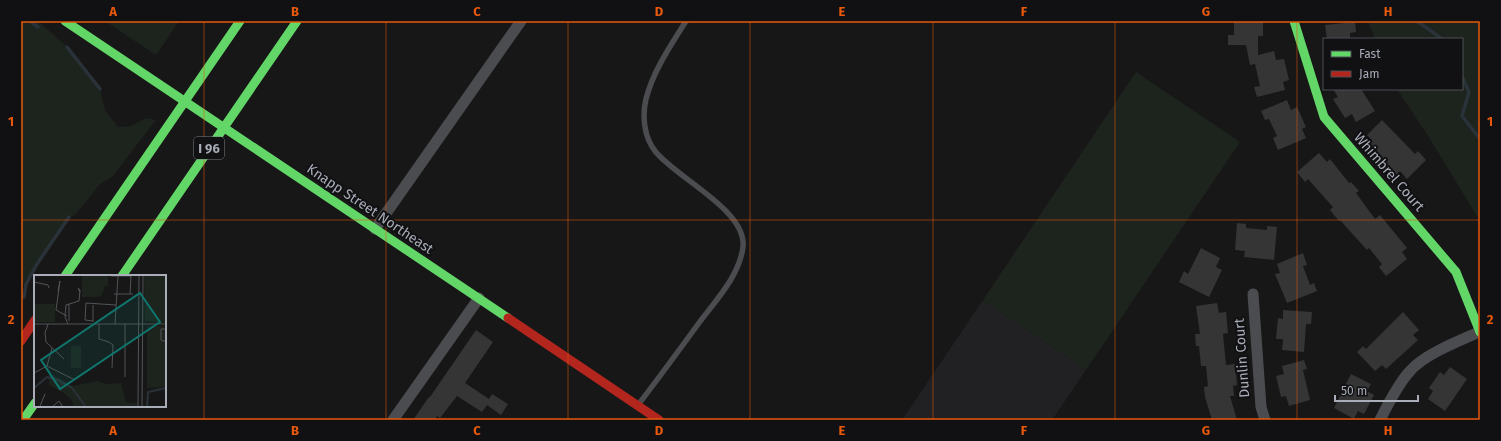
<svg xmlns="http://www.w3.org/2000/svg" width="1501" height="441" font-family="'Fira Sans',sans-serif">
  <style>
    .built { fill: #212123 }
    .green { fill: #1d241e }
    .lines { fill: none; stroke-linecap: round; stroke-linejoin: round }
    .stream { stroke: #2a3239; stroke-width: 3.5 }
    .building { fill: #353536 }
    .lane { stroke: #4b4c50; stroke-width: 5.5 }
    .street { stroke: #4b4c50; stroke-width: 11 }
    .fast { stroke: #63d668; stroke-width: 9 }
    .jam { stroke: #b3261e; stroke-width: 9 }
    .grid { fill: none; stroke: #e8590c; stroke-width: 1; stroke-opacity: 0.55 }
    .labels { text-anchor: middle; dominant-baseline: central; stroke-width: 4; stroke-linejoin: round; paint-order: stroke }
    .shield { fill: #111113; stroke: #7b7e86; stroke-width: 1 }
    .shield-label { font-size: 13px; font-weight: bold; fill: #a8adb8 }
    .street-label { font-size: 14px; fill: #a8adb8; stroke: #111113 }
    .inset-river { fill: none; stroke: #2a3239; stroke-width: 2 }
    .inset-road { fill: none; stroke: #515357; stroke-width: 1 }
    .view { fill: #0f766e; fill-opacity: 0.15; stroke: #0f766e; stroke-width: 2 }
    .inset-edge { fill: none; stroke: #a8adb8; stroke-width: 2 }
    .neatline { fill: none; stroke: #e8590c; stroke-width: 1.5 }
    .grid-label { font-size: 13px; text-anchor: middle; font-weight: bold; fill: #e8590c }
  </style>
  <rect width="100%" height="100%" fill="#171717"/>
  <!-- built -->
  <polygon class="built" points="983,300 1086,370 1052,420 902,420"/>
  <!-- green -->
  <g class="green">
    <polygon points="21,21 38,21 67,47 100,89 105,110 118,127 131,126 146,118 156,120 112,177 100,184 75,215 69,217 21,287"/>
    <polygon points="105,21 179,21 156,55"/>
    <polygon points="1368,21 1480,21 1480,221 1430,139 1397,89 1462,89 1462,39 1375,39"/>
    <polygon points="1136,72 1240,142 1086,370 983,300"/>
  </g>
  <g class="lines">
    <!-- stream -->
    <g class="stream">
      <polyline points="30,21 38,27"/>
      <polyline points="1417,21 1442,39"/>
      <polyline points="67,47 100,89"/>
      <polyline points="1462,76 1469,92 1462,116 1480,139"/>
      <polyline points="24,297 26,284 37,264 69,217"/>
    </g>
  </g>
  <!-- building -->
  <g class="building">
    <polygon points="1234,21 1263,21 1263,36 1258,36 1258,55 1274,51 1276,60 1284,59 1289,80 1283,82 1285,90 1257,97 1254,87 1260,86 1255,64 1250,65 1246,45 1228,45 1228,35 1234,35"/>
    <polygon points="1355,22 1356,32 1350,33 1350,39 1327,39 1325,25"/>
    <polygon points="1333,89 1361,89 1375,111 1356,122 1352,114 1345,118 1333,99 1338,97"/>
    <polygon points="1287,100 1291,110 1297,107 1306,127 1302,129 1306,138 1278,150 1273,138 1277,136 1269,119 1265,120 1261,111"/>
    <polygon points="1382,120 1415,154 1418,151 1426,160 1407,179 1400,171 1395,176 1367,145 1372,140 1367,135"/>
    <polygon points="1319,153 1327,162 1330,159 1349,183 1351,182 1359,191 1356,193 1375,219 1380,215 1407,248 1402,252 1407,259 1386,276 1379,267 1382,264 1369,248 1367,250 1340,220 1339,221 1330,210 1333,207 1308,179 1305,182 1297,172"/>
    <polygon points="1237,223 1246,224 1246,228 1267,230 1267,226 1277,227 1274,260 1244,257 1245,251 1235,250"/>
    <polygon points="1201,248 1220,258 1216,267 1222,270 1209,297 1179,282 1184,271 1188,274"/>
    <polygon points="1303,253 1307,265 1303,266 1310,285 1314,283 1317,291 1287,303 1275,274 1280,273 1277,264"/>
    <polygon points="1217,303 1219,313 1226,312 1228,333 1223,334 1226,365 1235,364 1237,385 1233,386 1234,396 1230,396 1237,420 1212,420 1205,397 1204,387 1208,386 1206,366 1201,366 1199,346 1196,346 1195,334 1200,334 1196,306"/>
    <polygon points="1283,310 1312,312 1311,324 1306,324 1304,352 1282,350 1283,339 1276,339 1278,318 1283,319"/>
    <polygon points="1403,312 1419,330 1413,335 1418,340 1386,369 1382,365 1375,371 1357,352 1363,346 1366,349"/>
    <polygon points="476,330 493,342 465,383 489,399 492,394 508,404 501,415 487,405 482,412 457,396 440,418 437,416 435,420 413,420 429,397 430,397"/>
    <polygon points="1304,360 1307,369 1303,370 1310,400 1289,406 1286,396 1281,397 1276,376 1284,374 1282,366"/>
    <polygon points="1450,367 1467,379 1445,411 1428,399 1433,391 1429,388 1440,372 1444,375"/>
    <polygon points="1351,374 1371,384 1367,391 1374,395 1364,414 1358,411 1354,419 1334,408"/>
  </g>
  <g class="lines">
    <!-- lane -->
    <path class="lane" d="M 638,405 C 658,379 677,353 696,327 C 713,303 739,278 743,247 C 747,210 676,178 655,151 C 644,137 642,116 646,99 C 653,71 671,45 686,21"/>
    <!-- street -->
    <g class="street">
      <polyline points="375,229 521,21"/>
      <polyline points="1253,294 1261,407 1265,420"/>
      <polyline points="393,420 479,298"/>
      <path d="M 1380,420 C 1387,406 1400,381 1411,370 C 1425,354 1459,341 1479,332"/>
    </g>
    <!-- fast -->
    <g class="fast">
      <polyline points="65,21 508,318"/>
      <polyline points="1294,21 1324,117 1456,272 1480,332"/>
      <polyline points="65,276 240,21"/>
      <polyline points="122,276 297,21"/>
      <polyline points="23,420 35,403"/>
    </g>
    <!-- jam -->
    <g class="jam">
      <polyline points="508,318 659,420"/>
      <polyline points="21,341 35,320"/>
    </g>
  </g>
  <!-- grid -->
  <path class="grid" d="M 204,21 L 204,420M 386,21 L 386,420M 568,21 L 568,420M 750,21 L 750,420M 933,21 L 933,420M 1115,21 L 1115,420M 1297,21 L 1297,420M 21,220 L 1480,220"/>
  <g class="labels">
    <!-- shield labels -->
    <rect class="shield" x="194" y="137" width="30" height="22" rx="3"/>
    <g class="shield-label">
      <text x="209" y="148">I 96</text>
    </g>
    <!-- street labels -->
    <g class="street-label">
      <text transform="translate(1389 172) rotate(49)">Whimbrel Court</text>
      <text transform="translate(370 209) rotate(34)">Knapp Street Northeast</text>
      <text transform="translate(1242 358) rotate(-94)">Dunlin Court</text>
    </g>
  </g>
  <!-- overview -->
  <g transform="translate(34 275)">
    <rect width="132" height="132" fill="#171717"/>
    <path d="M 48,0 L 74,0 L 74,11 L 71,11 L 68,20 L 63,22 L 48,22 ZM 110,0 L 132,0 L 132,48 L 111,46 ZM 0,29 L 21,29 L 21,47 L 0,47 ZM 113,51 L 132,51 L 132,112 L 113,113 ZM 37,71 L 47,71 L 47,93 L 37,93 ZM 15,98 L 39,111 L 64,106 L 71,109 L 87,108 L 92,127 L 103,128 L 103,132 L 40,132 L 37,124 L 30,118 L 15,110 Z" fill="#1d241e"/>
    <path class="inset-river" d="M 0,113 L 13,102 L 24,105 L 38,113 L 52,132M 113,132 L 114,117 L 132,113"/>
    <path class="inset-road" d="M 77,1 L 97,1M 0,7 L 14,10 L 15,13M 24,16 L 26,6 L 22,35 L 33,41M 80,19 L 99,19M 96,19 L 97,1M 35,29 L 35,46M 59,46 L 51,45 L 52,28 L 82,30M 59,47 L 59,30M 0,49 L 132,49M 14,49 L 11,58 L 12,67 L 30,84M 34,49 L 31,42 L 32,30 L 45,26 L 46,15 L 44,13 L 46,17M 65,49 L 65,64 L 75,67 L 79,70 L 78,93M 81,49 L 84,1M 91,49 L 91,102M 132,54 L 127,54 L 127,65 L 132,67M 13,91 L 39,104M 0,98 L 13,91 L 18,73M 6,131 L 11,119M 18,132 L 25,126 L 29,132M 104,132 L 105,0M 108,132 L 109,0"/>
    <path class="view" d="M 106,18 L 126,47 L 26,114 L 7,85 Z"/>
    <rect width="132" height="132" class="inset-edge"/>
  </g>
  <!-- border -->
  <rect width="1501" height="441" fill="none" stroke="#111113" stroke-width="44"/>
  <!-- legend -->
  <rect x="1323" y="38" width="140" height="52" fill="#111113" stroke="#4d4f55"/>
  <rect x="1331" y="51" width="20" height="6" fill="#63d668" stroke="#4d4f55"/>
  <text x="1359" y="58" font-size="12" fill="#a8adb8">Fast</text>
  <rect x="1331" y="71" width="20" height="6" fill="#b3261e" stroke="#4d4f55"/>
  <text x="1359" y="78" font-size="12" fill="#a8adb8">Jam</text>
  <!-- scale -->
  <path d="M1335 395v6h83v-6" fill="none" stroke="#a8adb8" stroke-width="2"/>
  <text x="1341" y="395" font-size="12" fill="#a8adb8" stroke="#111113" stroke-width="3" paint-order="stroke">50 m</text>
  <rect x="22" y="22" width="1457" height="397" class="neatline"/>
  <g class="grid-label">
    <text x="113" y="16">A</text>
    <text x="295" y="16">B</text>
    <text x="477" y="16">C</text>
    <text x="659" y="16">D</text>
    <text x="842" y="16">E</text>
    <text x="1024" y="16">F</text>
    <text x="1206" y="16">G</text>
    <text x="1388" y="16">H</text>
    <text x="11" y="126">1</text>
    <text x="1490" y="126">1</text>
    <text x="11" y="324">2</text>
    <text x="1490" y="324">2</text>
    <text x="113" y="435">A</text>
    <text x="295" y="435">B</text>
    <text x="477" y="435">C</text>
    <text x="659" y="435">D</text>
    <text x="842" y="435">E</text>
    <text x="1024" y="435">F</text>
    <text x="1206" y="435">G</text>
    <text x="1388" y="435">H</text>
  </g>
</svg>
